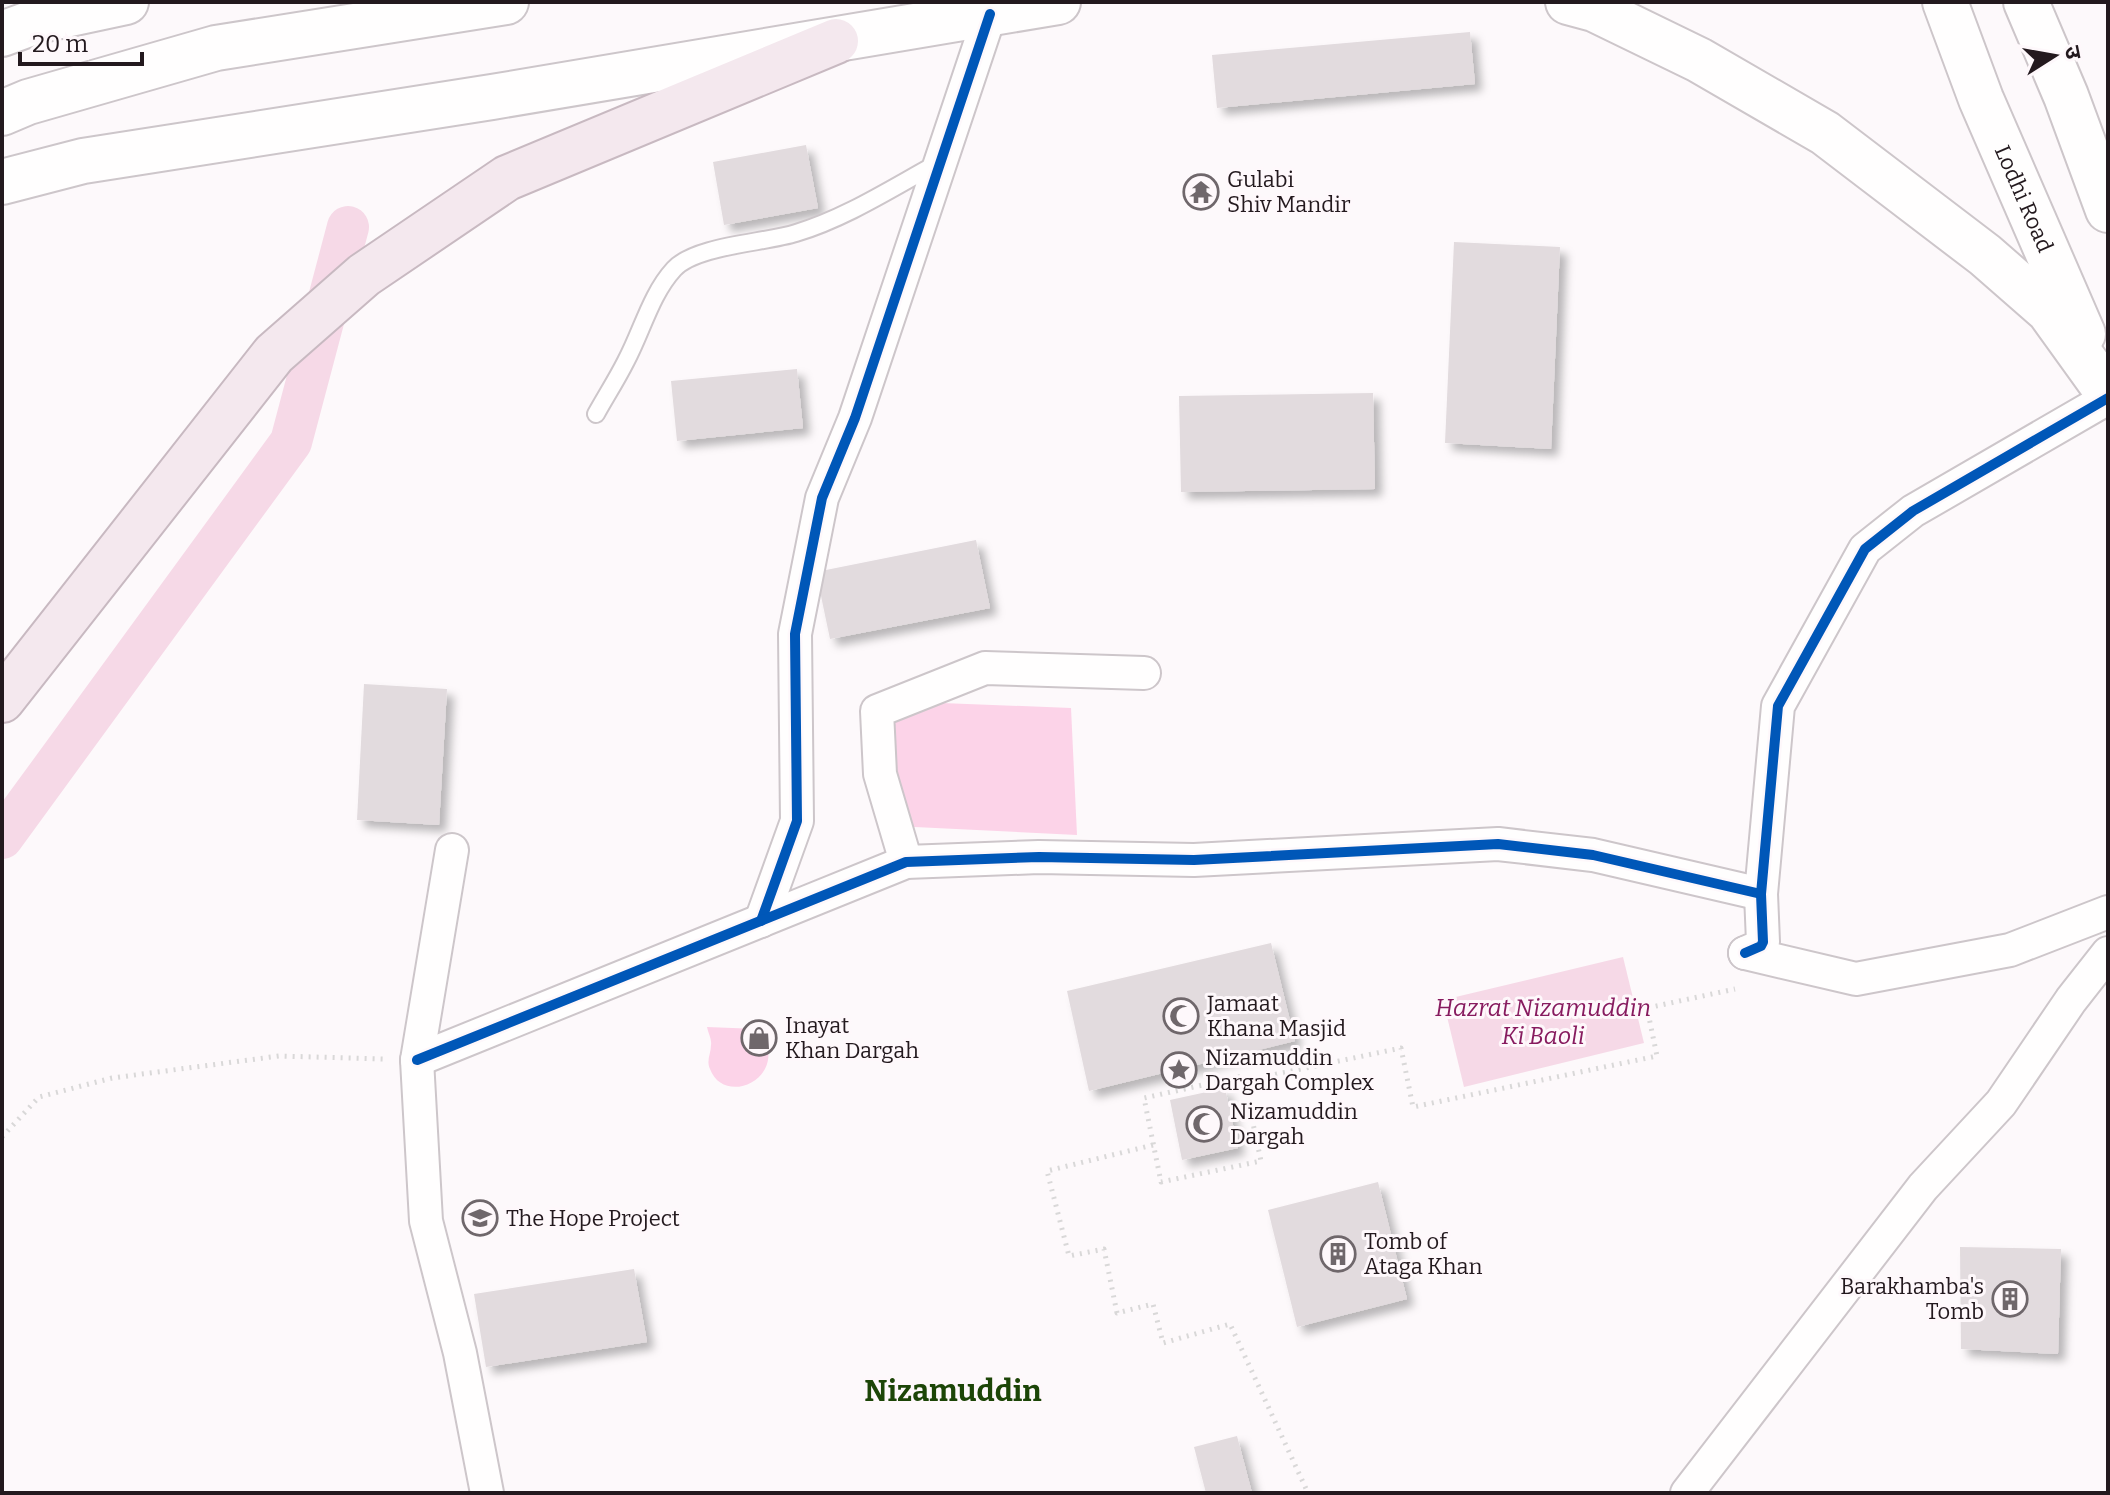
<svg xmlns="http://www.w3.org/2000/svg" width="2110" height="1495" font-family="Bitter,'Noto Sans Devanagari',serif">
  <style>
    .green { fill: #fcd3e8 }
    .water { fill: #f6d9e7 }
    .lines { fill: none; stroke-linecap: round; stroke-linejoin: round }
    .canal { stroke: #f6d9e7; stroke-width: 42 }
    .building { fill: #e2dbde; filter: url(#shadow) }
    .lane-casing { stroke: #cdc6ca; stroke-width: 20 }
    .street-casing { stroke: #cdc6ca; stroke-width: 36 }
    .secondary-casing { stroke: #cdc6ca; stroke-width: 48 }
    .highway-casing { stroke: #c8b9c1; stroke-width: 48 }
    .path { stroke: #d9d8d8; stroke-width: 5; stroke-dasharray: 2 6; stroke-linecap: butt }
    .lane { stroke: #fffefe; stroke-width: 16 }
    .street { stroke: #fffefe; stroke-width: 32 }
    .secondary { stroke: #fffefe; stroke-width: 44 }
    .highway { stroke: #f4e8ee; stroke-width: 44 }
    .cycleway-casing { stroke: #fef8fb; stroke-width: 15 }
    .cycleway { stroke: #0057b8; stroke-width: 10 }
    .labels { text-anchor: middle; dominant-baseline: central; stroke-width: 6; stroke-linejoin: round; paint-order: stroke }
    .poi-label { font-size: 22px; fill: #23191e; stroke: #fef8fb; text-anchor: start }
    .street-label { font-size: 22px; fill: #23191e; stroke: #fef8fb }
    .water-label { font-size: 24px; font-style: italic; fill: #871b5f; stroke: #fef8fb }
    .district-label { font-size: 30px; font-weight: bold; fill: #1c4507; stroke: #fef8fb }
  </style>
  <defs>
    <filter id="shadow"><feDropShadow dx="7" dy="7" stdDeviation="4" flood-color="#0004"/></filter>
  </defs>
  <rect width="100%" height="100%" fill="#fdf9fb"/>
  <!-- green -->
  <g class="green">
    <polygon points="891,701 1071,708 1077,835 894,826"/>
    <path d="M 707,1027 L 758,1029 C 761,1034 765,1040 767,1045 C 778,1083 723,1104 710,1069 C 706,1060 711,1054 711,1045 C 712,1039 708,1033 707,1027 Z"/>
  </g>
  <!-- water -->
  <polygon class="water" points="1623,957 1644,1043 1464,1087 1443,1000"/>
  <g class="lines">
    <!-- canal -->
    <polyline class="canal" points="2,838 291,442 348,227"/>
  </g>
  <!-- building -->
  <g class="building">
    <polygon points="1470,32 1475,84 1217,108 1212,55"/>
    <polygon points="806,145 818,208 724,225 713,162"/>
    <polygon points="1454,242 1560,247 1551,449 1445,443"/>
    <polygon points="797,369 803,428 677,441 671,381"/>
    <polygon points="1373,393 1375,489 1181,492 1179,396"/>
    <polygon points="976,540 990,608 830,639 816,572"/>
    <polygon points="364,684 447,689 439,825 357,820"/>
    <polygon points="1271,943 1295,1041 1089,1091 1067,991"/>
    <polygon points="1225,1088 1238,1148 1182,1160 1170,1100"/>
    <polygon points="1378,1182 1407,1299 1297,1327 1268,1210"/>
    <polygon points="1960,1247 2061,1249 2058,1354 1961,1349"/>
    <polygon points="634,1269 647,1342 486,1367 474,1294"/>
    <polygon points="1237,1436 1252,1493 1206,1493 1194,1447"/>
  </g>
  <g class="lines">
    <defs>
      <path id="lane" d="M 596,414 C 606,396 617,379 626,361 C 642,331 651,294 674,269 C 696,245 765,243 796,233 C 846,218 892,188 938,163"/>
      <g id="street">
        <polyline points="452,850 417,1060 426,1221 460,1353 487,1493"/>
        <polyline points="906,862 880,774 877,711 985,668 1144,673"/>
        <polyline points="761,921 797,821 795,634 822,498 855,418 990,14"/>
        <polyline points="1745,953 1761,946 1763,942 1761,894 1778,706 1865,549 1913,511 2108,398"/>
        <polyline points="1745,953 1856,979 2010,950 2108,912"/>
        <polyline points="417,1060 906,862 1039,857 1194,860 1498,844 1593,855 1761,894"/>
        <polyline points="1687,1493 1923,1187 2001,1103 2071,1000 2108,953"/>
      </g>
      <g id="secondary">
        <polyline points="1568,2 1594,9 1699,60 1825,133 1985,255 2049,311 2108,393"/>
        <path id="s1" d="M 1945,2 L 1981,99 L 2083,334"/>
        <polyline points="2026,2 2066,96 2108,210"/>
        <polyline points="2,34 37,21 126,2"/>
        <polyline points="2,113 28,102 216,48 506,2"/>
        <polyline points="2,182 83,161 492,97 1058,2"/>
      </g>
      <polyline id="highway" points="2,700 274,354 364,275 507,178 836,41"/>
    </defs>
    <!-- lane casing -->
    <use href="#lane" class="lane-casing"/>
    <!-- street casing -->
    <use href="#street" class="street-casing"/>
    <!-- secondary casing -->
    <use href="#secondary" class="secondary-casing"/>
    <!-- highway casing -->
    <use href="#highway" class="highway-casing"/>
    <!-- path -->
    <g class="path">
      <polyline points="1244,1081 1243,1076 1144,1098 1161,1182 1261,1161 1244,1081 1401,1048 1413,1107 1657,1056 1647,1008 1735,989"/>
      <polyline points="2,1137 39,1097 112,1078 279,1056 384,1059"/>
      <polyline points="1153,1145 1047,1171 1069,1256 1104,1249 1117,1313 1153,1304 1163,1343 1230,1324 1308,1493"/>
    </g>
    <!-- lane -->
    <use href="#lane" class="lane"/>
    <!-- street -->
    <use href="#street" class="street"/>
    <!-- secondary -->
    <use href="#secondary" class="secondary"/>
    <!-- highway -->
    <use href="#highway" class="highway"/>
    <defs>
      <g id="cycleway">
        <polyline points="761,921 797,821 795,634 822,498 855,418 990,14"/>
        <polyline points="1745,953 1761,946 1763,942 1761,894 1778,706 1865,549 1913,511 2108,398"/>
        <polyline points="417,1060 906,862 1039,857 1194,860 1498,844 1593,855 1761,894"/>
      </g>
    </defs>
    <!-- cycleway casing -->
    <use href="#cycleway" class="cycleway-casing"/>
    <!-- cycleway -->
    <use href="#cycleway" class="cycleway"/>
  </g>
  <!-- icons -->
  <defs>
    <symbol id="temple-ring" viewBox="-11 -11 22 22"><circle r="9.5" fill="#fef8fb" stroke="#6f676b" stroke-width="1.5"/><path d="M0-6L5-2H3V0L6.5 2.5H4V6H1.5V3h-3V6H-4V2.5H-6.5L-3 0V-2H-5Z" fill="#6f676b"/></symbol>
    <symbol id="mosque-ring" viewBox="-11 -11 22 22"><circle r="9.5" fill="#fef8fb" stroke="#6f676b" stroke-width="1.5"/><path d="M3.5-4.9A6 6 0 1 0 3.5 4.9A5 5 0 1 1 3.5-4.9Z" fill="#6f676b"/></symbol>
    <symbol id="shop-ring" viewBox="-11 -11 22 22"><circle r="9.5" fill="#fef8fb" stroke="#6f676b" stroke-width="1.5"/><path d="M-5-2.5h2.3a2.7 3.5 0 0 1 5.4 0H5L5.5 6h-11ZM-1.5-2.5h3a1.5 2.3 0 0 0-3 0Z" fill="#6f676b"/></symbol>
    <symbol id="sight-ring" viewBox="-11 -11 22 22"><circle r="9.5" fill="#fef8fb" stroke="#6f676b" stroke-width="1.5"/><path d="M0-6L1.8-2.2L6-1.7L2.9 1.2L3.7 5.4L0 3.3L-3.7 5.4L-2.9 1.2L-6-1.7L-1.8-2.2Z" fill="#6f676b"/></symbol>
    <symbol id="school-ring" viewBox="-11 -11 22 22"><circle r="9.5" fill="#fef8fb" stroke="#6f676b" stroke-width="1.5"/><path d="M0-5L7-2L0 1L-7-2ZM-4 1L0 2.5L4 1V4Q0 6-4 4Z" fill="#6f676b"/></symbol>
    <symbol id="building-ring" viewBox="-11 -11 22 22"><circle r="9.5" fill="#fef8fb" stroke="#6f676b" stroke-width="1.5"/><path d="M-4-6H4V6H1V3H-1V6H-4ZM-2.5-4.3h1.7v1.8h-1.7ZM.8-4.3h1.7v1.8H.8ZM-2.5-1h1.7V.8h-1.7ZM.8-1h1.7V.8H.8Z" fill="#6f676b"/></symbol>
  </defs>
  <g fill-rule="evenodd">
    <use href="#temple-ring" x="1181" y="172" width="40" height="40"/>
    <use href="#mosque-ring" x="1161" y="996" width="40" height="40"/>
    <use href="#shop-ring" x="739" y="1018" width="40" height="40"/>
    <use href="#sight-ring" x="1159" y="1050" width="40" height="40"/>
    <use href="#mosque-ring" x="1184" y="1104" width="40" height="40"/>
    <use href="#school-ring" x="460" y="1198" width="40" height="40"/>
    <use href="#building-ring" x="1318" y="1234" width="40" height="40"/>
    <use href="#building-ring" x="1990" y="1279" width="40" height="40"/>
  </g>
  <g class="labels">
    <!-- poi labels -->
    <g class="poi-label">
      <text x="1227" y="179">Gulabi<tspan x="1227" dy="25">Shiv Mandir</tspan></text>
      <text x="1207" y="1003">Jamaat<tspan x="1207" dy="25">Khana Masjid</tspan></text>
      <text x="785" y="1025">Inayat<tspan x="785" dy="25">Khan Dargah</tspan></text>
      <text x="1205" y="1057">Nizamuddin<tspan x="1205" dy="25">Dargah Complex</tspan></text>
      <text x="1230" y="1111">Nizamuddin<tspan x="1230" dy="25">Dargah</tspan></text>
      <text x="506" y="1218">The Hope Project</text>
      <text x="1364" y="1241">Tomb of<tspan x="1364" dy="25">Ataga Khan</tspan></text>
      <text x="1984" y="1286" text-anchor="end">Barakhamba's<tspan x="1984" dy="25">Tomb</tspan></text>
    </g>
    <!-- street labels -->
    <g class="street-label">
      <text stroke="none"><textPath href="#s1" startOffset="212">Lodhi Road</textPath></text>
    </g>
    <!-- water labels -->
    <g class="water-label">
      <text x="1543" y="1008">Hazrat Nizamuddin<tspan x="1543" dy="28">Ki Baoli</tspan></text>
    </g>
    <!-- district labels -->
    <g class="district-label">
      <text x="953" y="1391">Nizamuddin</text>
    </g>
  </g>
  <!-- border -->
  <rect width="2110" height="1495" fill="none" stroke="#23191e" stroke-width="8"/>
  <!-- north arrow -->
  <g transform="translate(2054 56) rotate(79)" stroke="#fef8fb" stroke-width="6" paint-order="stroke">
  <path d="M0-6L14 30L0 20L-14 30Z" fill="#23191e"/>
  <text y="-12" font-size="22" font-weight="bold" text-anchor="middle" fill="#23191e">उ</text>
  </g>
  <!-- scale -->
  <path d="M20 52v12h122v-12" fill="none" stroke="#23191e" stroke-width="4"/>
  <text x="32" y="52" font-size="24" fill="#23191e" stroke="#fef8fb" stroke-width="6" paint-order="stroke">20 m</text>
</svg>
